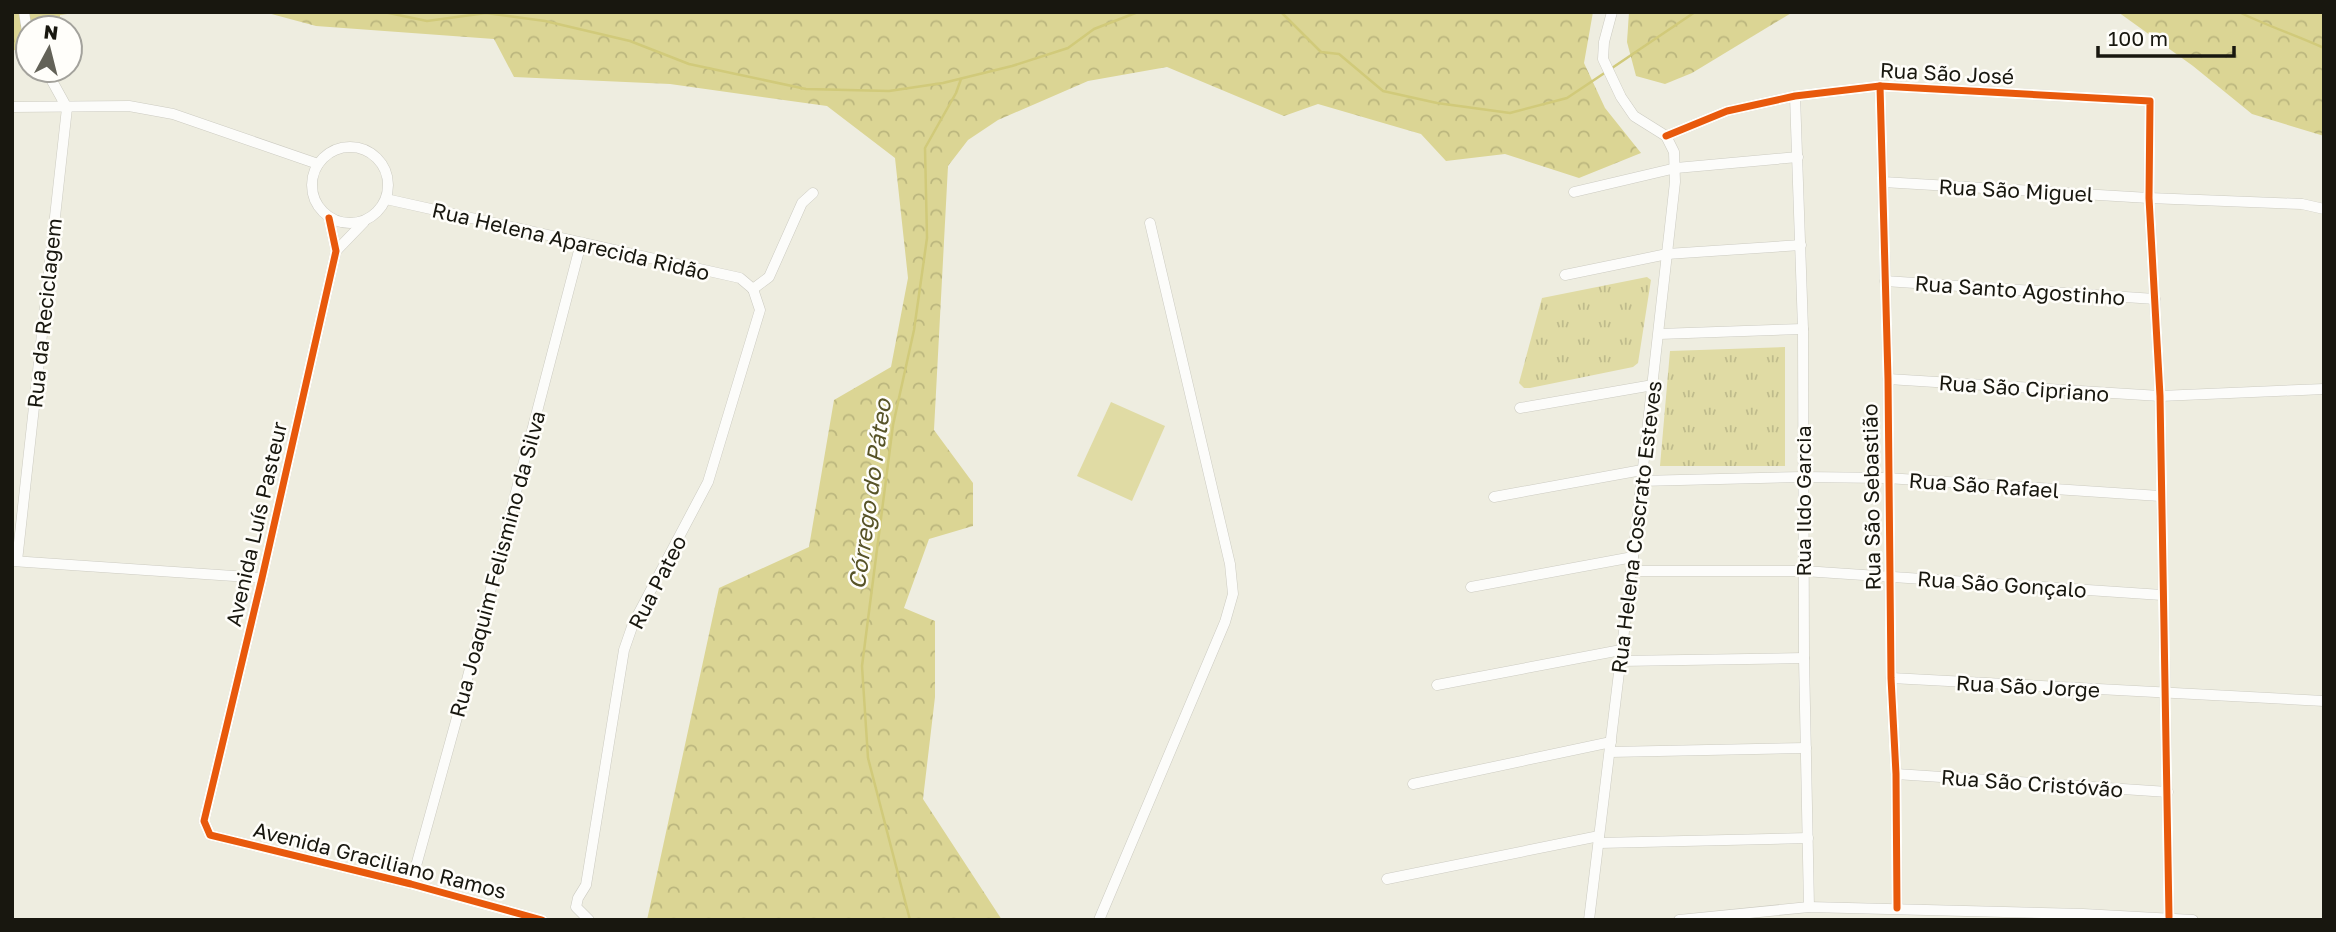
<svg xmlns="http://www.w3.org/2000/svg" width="2336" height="932" font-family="'Golos Text',sans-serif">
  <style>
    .grass { fill: url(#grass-tufts) }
    .forest { fill: url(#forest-crowns) }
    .pitch { fill: #e0dba4 }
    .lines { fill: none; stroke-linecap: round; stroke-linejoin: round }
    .stream { stroke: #d1ca7a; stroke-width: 2.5 }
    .minor-casing { stroke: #cccbc1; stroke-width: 11 }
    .minor { stroke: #fcfcfa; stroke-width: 10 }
    .cycleway-casing { stroke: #fffefa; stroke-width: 11 }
    .cycleway { stroke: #e8590c; stroke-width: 7 }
    .labels { text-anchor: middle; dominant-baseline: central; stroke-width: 5; stroke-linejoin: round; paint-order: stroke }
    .street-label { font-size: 21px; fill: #18170f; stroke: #fffefa }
    .water-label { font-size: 23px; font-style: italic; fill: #575327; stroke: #fffefa }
  </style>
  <defs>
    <pattern id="grass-tufts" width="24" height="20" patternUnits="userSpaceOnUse" patternTransform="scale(1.75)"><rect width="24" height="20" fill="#e0dba4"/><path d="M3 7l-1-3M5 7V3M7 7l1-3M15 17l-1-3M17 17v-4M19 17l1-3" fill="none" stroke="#bfbb8c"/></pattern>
    <pattern id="forest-crowns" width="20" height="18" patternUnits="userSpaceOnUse" patternTransform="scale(1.75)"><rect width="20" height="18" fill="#dbd594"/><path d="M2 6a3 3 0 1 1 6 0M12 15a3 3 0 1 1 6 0" fill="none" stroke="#bbb67e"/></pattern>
  </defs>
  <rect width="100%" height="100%" fill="#eeede0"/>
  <!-- grass -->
  <g class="grass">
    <polygon points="1647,277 1651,280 1638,363 1633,367 1530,388 1524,388 1519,383 1542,298"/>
    <polygon points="1785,347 1785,466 1660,466 1670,351"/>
  </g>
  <!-- forest -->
  <g class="forest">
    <polygon points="12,12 82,12 60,15 60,28 28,28 28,51 12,50"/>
    <polygon points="264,12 1593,12 1584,63 1605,108 1641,153 1579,178 1505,154 1446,161 1421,134 1318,104 1284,116 1167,67 1088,81 998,120 968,140 948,166 934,430 973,483 973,526 929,539 904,608 935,621 935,697 923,799 1002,920 647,920 719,588 809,547 834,400 891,367 908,278 895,158 827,106 670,84 514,77 494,39 316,26"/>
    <polygon points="1629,12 1793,12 1692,73 1665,84 1636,76 1627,42"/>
    <polygon points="2118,12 2324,12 2324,136 2252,114 2193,66"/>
  </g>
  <!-- pitch -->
  <polygon class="pitch" points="1111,402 1165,426 1132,501 1077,476"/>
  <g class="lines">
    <!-- stream -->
    <g class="stream">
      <polyline points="384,12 427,21 486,13 545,21 630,41 689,64 806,89 889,91 943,83 1012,66 1068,48 1094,29 1138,12"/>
      <polyline points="1281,12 1321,52 1339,54 1383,91 1437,103 1510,113 1567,98 1606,72"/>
      <path d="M 2239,12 C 2267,26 2296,35 2324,48"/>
      <polyline points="1612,68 1695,12"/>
      <polyline points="910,920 868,758 862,666 893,425 914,330 927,238 925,148 956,93 961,79"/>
    </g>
    <defs>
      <g id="minor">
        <polyline points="24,12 28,38"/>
        <polyline points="1612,12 1604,42 1603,59 1621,97 1634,116 1666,136"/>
        <polyline points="1880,86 1888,379 1891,678 1896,774 1897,908"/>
        <polyline points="1795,96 1803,329 1804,658 1809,907"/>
        <polyline points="12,107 129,106 173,114 318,164"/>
        <polyline points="1666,136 1727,111 1795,96 1880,86 2150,101 2149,198 2160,396 2169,917"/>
        <circle cx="350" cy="185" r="38"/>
        <polyline points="1883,182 2149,198 2302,204 2324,209"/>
        <polyline points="1574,192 1676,168 1798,157"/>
        <polyline points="386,199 740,278 753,289"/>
        <polyline points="329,218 336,251 262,578 204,821 210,835 411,884 542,920"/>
        <polyline points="336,251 364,222"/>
        <polyline points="1565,275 1667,254 1801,245"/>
        <polyline points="1885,281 2155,299"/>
        <polyline points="753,289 769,277 802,203 813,193"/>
        <polyline points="1659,334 1803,329"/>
        <polyline points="1888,379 2160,396 2324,389"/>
        <polyline points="1520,408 1653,385"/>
        <polyline points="1640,481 1803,477 1887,478 2160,496"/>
        <polyline points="1494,497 1642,470"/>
        <polyline points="12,561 262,578"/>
        <polyline points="17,561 67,108 46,70"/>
        <polyline points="1631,571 1804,571 2162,595"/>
        <polyline points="1471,587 1633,557"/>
        <polyline points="1620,661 1804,658"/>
        <polyline points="1891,678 2324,701"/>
        <polyline points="1437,685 1621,650"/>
        <polyline points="1610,752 1806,748"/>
        <polyline points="1896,774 2168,792"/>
        <polyline points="1413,784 1611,742"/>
        <polyline points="1599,843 1808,838"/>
        <polyline points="1387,879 1599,836"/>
        <polyline points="411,884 461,703 581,243"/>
        <polyline points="589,920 576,907 578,898 586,885 624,650 633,624 708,482 760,310 753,289"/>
        <polyline points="1099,920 1225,622 1233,594 1230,564 1150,223"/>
        <polyline points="1589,920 1633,557 1675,182 1674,152 1666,136"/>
        <polyline points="1679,920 1809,907 2083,914 2193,920"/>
      </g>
    </defs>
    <!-- minor casing -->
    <use href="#minor" class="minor-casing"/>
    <!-- minor -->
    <use href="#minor" class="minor"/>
    <defs>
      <g id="cycleway">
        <polyline points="1880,86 1888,379 1891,678 1896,774 1897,908"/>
        <polyline points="1666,136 1727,111 1795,96 1880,86 2150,101 2149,198 2160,396 2169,917"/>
        <polyline points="329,218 336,251 262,578 204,821 210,835 411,884 542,920"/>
      </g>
    </defs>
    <!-- cycleway casing -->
    <use href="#cycleway" class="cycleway-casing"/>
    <!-- cycleway -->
    <use href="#cycleway" class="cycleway"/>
  </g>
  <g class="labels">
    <!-- street labels -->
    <g class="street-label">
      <text transform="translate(1947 73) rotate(3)">Rua São José</text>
      <text transform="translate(2016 190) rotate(3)">Rua São Miguel</text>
      <text transform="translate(571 241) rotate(13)">Rua Helena Aparecida Ridão</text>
      <text transform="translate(2020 290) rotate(4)">Rua Santo Agostinho</text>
      <text transform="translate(44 313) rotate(-84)">Rua da Reciclagem</text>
      <text transform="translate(2024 388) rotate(4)">Rua São Cipriano</text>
      <text transform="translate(1984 485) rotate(4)">Rua São Rafael</text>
      <text transform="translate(1871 497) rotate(-91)">Rua São Sebastião</text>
      <text transform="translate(1803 501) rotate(-90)">Rua Ildo Garcia</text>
      <text transform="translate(256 524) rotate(-77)">Avenida Luís Pasteur</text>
      <text transform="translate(1636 527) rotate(-83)">Rua Helena Coscrato Esteves</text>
      <text transform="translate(497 564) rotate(-75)">Rua Joaquim Felismino da Silva</text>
      <text transform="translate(657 582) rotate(-63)">Rua Pateo</text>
      <text transform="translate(2002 584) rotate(4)">Rua São Gonçalo</text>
      <text transform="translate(2028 686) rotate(3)">Rua São Jorge</text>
      <text transform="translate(2032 783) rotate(4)">Rua São Cristóvão</text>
      <text transform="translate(380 860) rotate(14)">Avenida Graciliano Ramos</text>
    </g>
    <!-- water labels -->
    <g class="water-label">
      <text transform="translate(869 494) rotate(-82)">Córrego do Páteo</text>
    </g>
  </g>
  <!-- border -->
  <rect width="2336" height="932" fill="none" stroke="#18170f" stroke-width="28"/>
  <!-- north arrow -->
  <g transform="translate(49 49) rotate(7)"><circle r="33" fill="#fffefa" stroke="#a3a29c" stroke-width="2"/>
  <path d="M0-5L12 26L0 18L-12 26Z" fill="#636258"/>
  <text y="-10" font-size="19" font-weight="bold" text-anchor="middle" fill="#18170f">N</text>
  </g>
  <!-- scale -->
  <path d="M2098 46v10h136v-10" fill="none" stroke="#18170f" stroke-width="3.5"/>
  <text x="2108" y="46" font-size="21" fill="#18170f" stroke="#fffefa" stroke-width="5" paint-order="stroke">100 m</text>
</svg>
